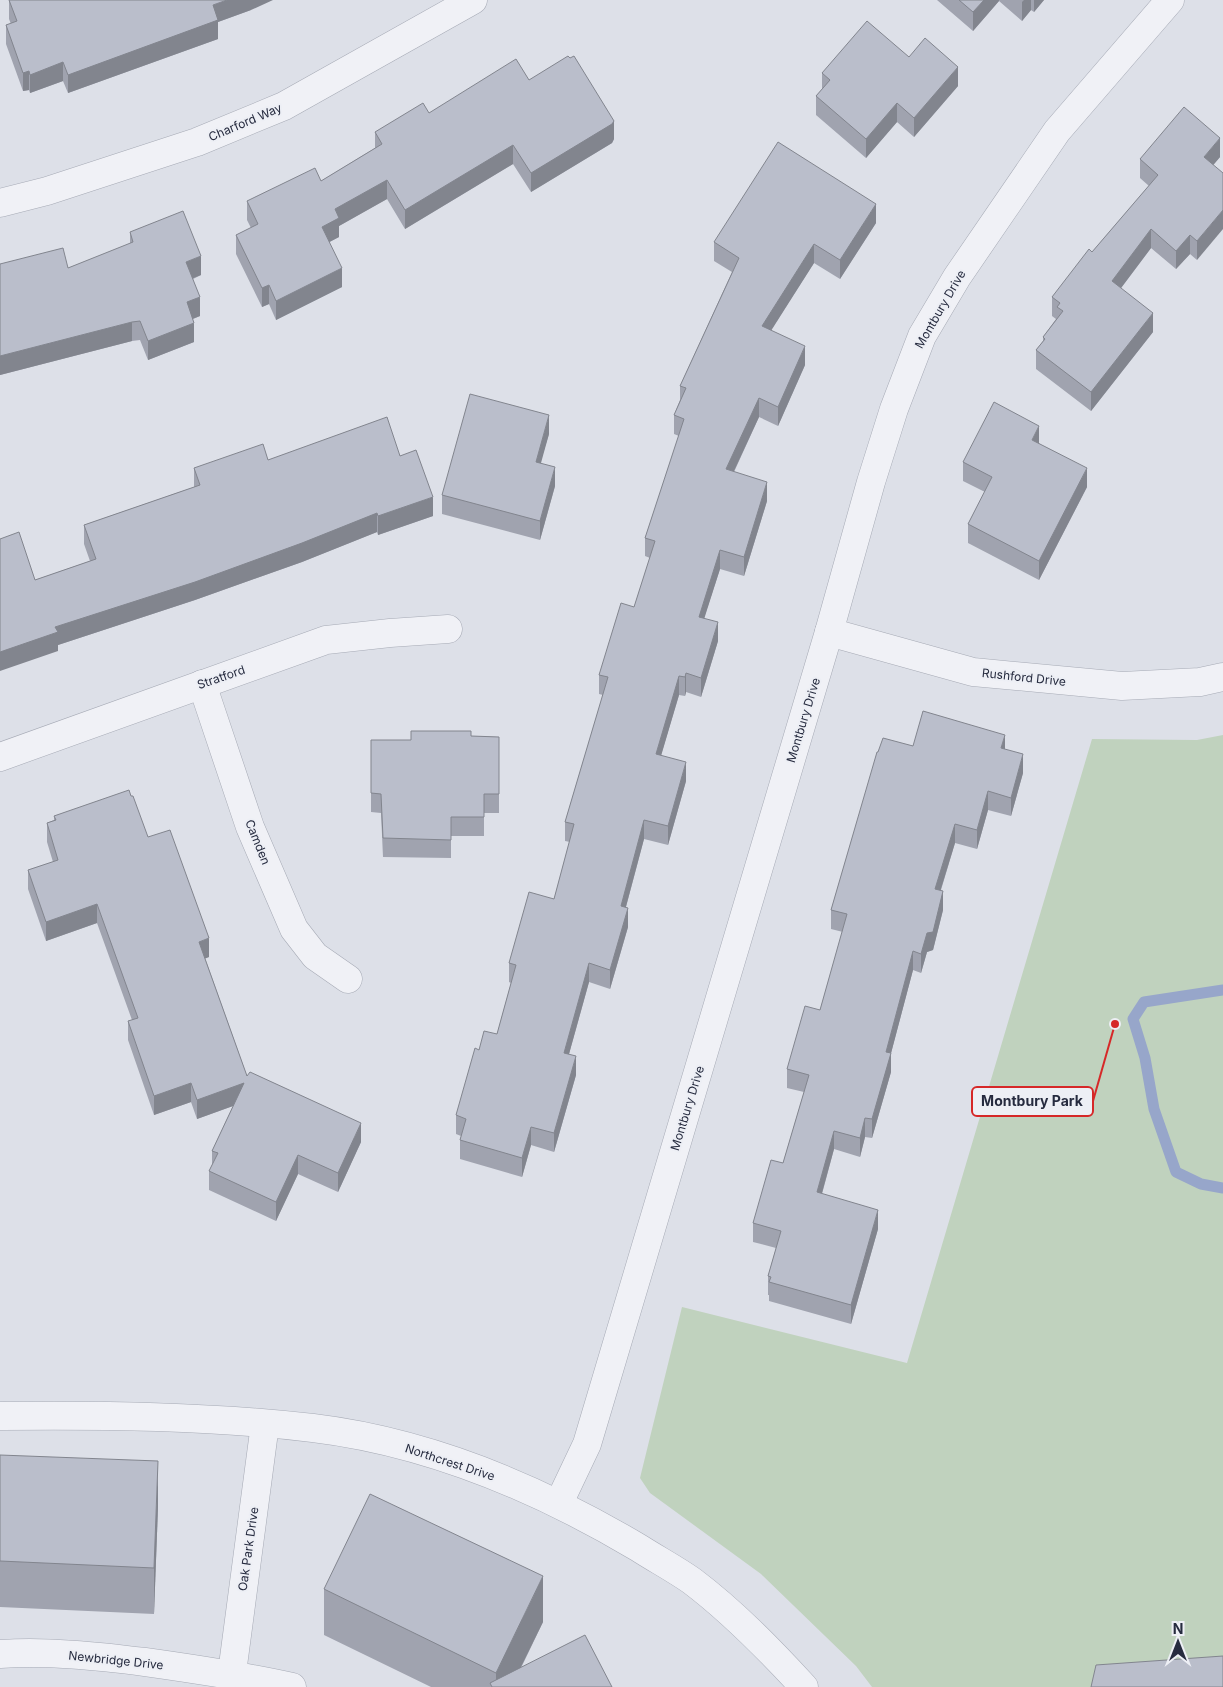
<svg xmlns="http://www.w3.org/2000/svg" width="1223" height="1687" font-family="Inter,sans-serif">
  <style>
    .green { fill: #c0d2be }
    .lines { fill: none; stroke-linecap: round; stroke-linejoin: round }
    .stream { stroke: #97a6ca; stroke-width: 11 }
    .minor-casing { stroke: #a6aab5; stroke-width: 29 }
    .minor { stroke: #f0f1f6; stroke-width: 28 }
    .wall { fill: #a0a3af }
    .shaded-wall { fill: #82858e }
    .building { fill: #babecb; stroke: #82858e }
    .labels { text-anchor: middle; dominant-baseline: central; stroke-width: 4; stroke-linejoin: round; paint-order: stroke }
    .street-label { font-size: 12px; fill: #262b3f; stroke: #edeff5 }
    .leader { fill: none; stroke: #d62828; stroke-width: 2 }
    .callout-dot { fill: #d62828; stroke: #edeff5; stroke-width: 2 }
    .callout { fill: #edeff5; stroke: #d62828; stroke-width: 2 }
    .callout-label { font-size: 14px; text-anchor: middle; font-weight: bold; fill: #262b3f }
  </style>
  <rect width="100%" height="100%" fill="#dde0e8"/>
  <!-- green -->
  <polygon class="green" points="1223,735 1223,1680 1096,1687 872,1687 856,1666 761,1574 650,1493 640,1478 682,1307 907,1363 1092,739 1197,740"/>
  <g class="lines">
    <!-- stream -->
    <polyline class="stream" points="1223,990 1144,1002 1133,1019 1145,1058 1154,1109 1176,1172 1201,1184 1223,1188"/>
    <defs>
      <g id="minor">
        <polyline points="0,203 47,191 197,142 284,106 473,0"/>
        <polyline points="829,632 973,672 1122,686 1200,682 1223,677"/>
        <polyline points="202,684 250,827 294,929 315,956 348,979"/>
        <polyline points="0,757 326,640 390,633 448,629"/>
        <path d="M 0,1416 C 105,1415 209,1416 313,1428 C 429,1442 540,1489 639,1548 C 656,1559 675,1569 692,1581 C 733,1612 769,1649 804,1687"/>
        <polyline points="559,1503 587,1444 829,632 871,482 894,409 922,336 957,277 1057,131 1170,0"/>
        <path d="M 0,1654 C 48,1651 97,1656 145,1662 C 195,1669 243,1676 292,1687"/>
        <polyline points="232,1673 265,1424"/>
      </g>
    </defs>
    <!-- minor casing -->
    <use href="#minor" class="minor-casing"/>
    <!-- minor -->
    <use href="#minor" class="minor"/>
  </g>
  <!-- wall -->
  <g class="wall">
    <polygon points="9,0 251,10 218,22 218,39 68,93 63,81 30,93 29,90 23,91 6,44 6,25 11,24 9,19"/>
    <polygon points="937,0 1044,0 1034,12 1031,10 1022,21 999,1 973,31"/>
    <polygon points="909,57 958,86 914,137 897,122 866,158 816,115 816,96 822,89 822,73"/>
    <polygon points="529,80 614,139 612,143 531,192 513,164 405,229 387,199 339,226 339,237 329,242 342,287 276,320 269,304 262,307 236,254 236,235 251,228 247,220 247,201 321,181 375,148 375,132"/>
    <polygon points="1220,157 1213,165 1197,260 1190,254 1176,269 1151,248 1121,288 1153,332 1091,411 1036,369 1036,350 1043,341 1043,337 1056,319 1052,316 1052,297 1092,252 1149,186 1140,178 1140,159"/>
    <polygon points="876,223 840,279 814,263 771,330 805,365 778,426 759,417 734,472 767,501 744,576 720,569 704,618 718,641 701,697 686,692 685,696 679,695 661,755 686,781 668,845 644,839 626,907 628,927 610,989 589,982 569,1054 576,1075 554,1152 531,1145 522,1177 460,1159 460,1140 461,1136 456,1134 456,1115 479,1050 497,1034 511,983 509,982 509,963 554,899 570,842 565,841 565,822 603,695 599,694 599,675 634,607 650,558 645,556 645,538 679,436 674,434 674,415 680,400 680,386 732,272 714,261 714,242"/>
    <polygon points="130,232 201,275 193,279 200,316 193,319 194,342 148,360 140,340 132,341 0,375 0,264 68,268 130,244"/>
    <polygon points="549,434 540,463 555,486 540,540 442,514 442,495"/>
    <polygon points="1039,443 1087,487 1039,580 968,543 968,524 985,492 963,481 963,462"/>
    <polygon points="400,456 433,516 378,535 377,532 302,562 195,600 58,645 58,651 35,580 90,561 84,544 84,525 194,487 194,468 268,460"/>
    <polygon points="471,736 499,737 499,813 484,813 484,836 451,836 451,858 383,857 381,813 371,812 371,740 411,740"/>
    <polygon points="913,746 1005,749 1023,773 1011,816 988,810 977,849 955,843 941,890 943,910 933,950 927,952 921,973 913,970 891,1053 891,1072 872,1138 865,1137 860,1157 834,1149 822,1194 878,1229 851,1324 769,1301 769,1295 768,1295 768,1276 776,1248 753,1242 753,1223 783,1163 804,1092 787,1088 787,1069 820,1010 843,932 831,929 831,910 878,752"/>
    <polygon points="54,816 148,837 209,957 205,958 247,1076 361,1142 338,1192 298,1174 276,1221 209,1190 209,1171 212,1165 212,1151 233,1106 197,1119 191,1102 154,1115 128,1040 128,1021 132,1020 97,923 46,941 28,889 28,870 53,862 47,842 47,823 54,820"/>
    <polygon points="0,1455 158,1507 154,1614 0,1607"/>
    <polygon points="324,1589 543,1622 521,1668 612,1687 431,1687 324,1635"/>
  </g>
  <!-- shaded-wall -->
  <g class="shaded-wall">
    <polygon points="227,0 273,0 251,10 218,22 218,39 68,93 68,75 213,5"/>
    <polygon points="984,0 999,0 999,1 973,31 973,12"/>
    <polygon points="1024,0 1031,0 1031,10 1022,21 1022,2"/>
    <polygon points="1034,0 1044,0 1034,12"/>
    <polygon points="63,62 63,81 30,93 30,75"/>
    <polygon points="958,67 958,86 914,137 914,118"/>
    <polygon points="29,71 29,90 23,91 23,73"/>
    <polygon points="897,103 897,122 866,158 866,139"/>
    <polygon points="614,121 614,139 612,143 531,192 531,173"/>
    <polygon points="1220,138 1220,157 1204,176 1204,157"/>
    <polygon points="513,145 513,164 405,229 405,210"/>
    <polygon points="387,180 387,199 339,226 339,237 322,246 322,227 335,209"/>
    <polygon points="876,204 876,223 840,279 840,260"/>
    <polygon points="1223,210 1223,229 1197,260 1197,241"/>
    <polygon points="1151,229 1151,248 1112,300 1112,281"/>
    <polygon points="1190,235 1190,254 1176,269 1176,251"/>
    <polygon points="814,244 814,263 762,345 762,326"/>
    <polygon points="201,256 201,275 186,281 186,262"/>
    <polygon points="342,268 342,287 276,320 276,301"/>
    <polygon points="269,285 269,304 262,307 262,288"/>
    <polygon points="200,297 200,316 187,321 187,302"/>
    <polygon points="1153,313 1153,332 1091,411 1091,392"/>
    <polygon points="132,322 132,341 0,375 0,356"/>
    <polygon points="194,323 194,342 148,360 148,341"/>
    <polygon points="805,346 805,365 778,426 778,407"/>
    <polygon points="759,398 759,417 726,488 726,469"/>
    <polygon points="549,415 549,434 536,481 536,462"/>
    <polygon points="1039,426 1039,445 1032,440"/>
    <polygon points="555,467 555,486 540,540 540,521"/>
    <polygon points="1087,468 1087,487 1039,580 1039,561"/>
    <polygon points="767,482 767,501 744,576 744,557"/>
    <polygon points="433,497 433,516 378,535 378,516"/>
    <polygon points="377,513 377,532 302,562 195,600 58,645 58,651 0,671 0,652 55,627"/>
    <polygon points="720,550 720,569 699,635 699,617"/>
    <polygon points="718,622 718,641 701,697 701,678"/>
    <polygon points="686,673 686,692 685,696 685,677"/>
    <polygon points="679,676 679,695 656,773 656,754"/>
    <polygon points="1005,735 1005,753 1001,748"/>
    <polygon points="1023,754 1023,773 1011,816 1011,798"/>
    <polygon points="686,762 686,781 668,845 668,826"/>
    <polygon points="988,791 988,810 977,849 977,830"/>
    <polygon points="644,820 644,839 621,925 621,906"/>
    <polygon points="955,824 955,843 935,908 935,889"/>
    <polygon points="943,891 943,910 933,950 927,952 921,973 921,954 927,933"/>
    <polygon points="97,904 97,923 46,941 46,922"/>
    <polygon points="628,908 628,927 610,989 610,970"/>
    <polygon points="209,938 209,957 199,961 199,942"/>
    <polygon points="913,951 913,970 889,1061 891,1053 891,1072 872,1138 872,1119 886,1052"/>
    <polygon points="589,963 589,982 564,1072 564,1053"/>
    <polygon points="576,1056 576,1075 554,1152 554,1133"/>
    <polygon points="191,1083 191,1102 154,1115 154,1096"/>
    <polygon points="244,1083 244,1102 197,1119 197,1100"/>
    <polygon points="865,1118 865,1137 860,1157 860,1138"/>
    <polygon points="361,1123 361,1142 338,1192 338,1173"/>
    <polygon points="531,1127 531,1145 522,1177 522,1158"/>
    <polygon points="834,1131 834,1149 817,1211 817,1192"/>
    <polygon points="298,1155 298,1174 276,1221 276,1202"/>
    <polygon points="878,1210 878,1229 851,1324 851,1305"/>
    <polygon points="158,1461 158,1507 154,1614 154,1568"/>
    <polygon points="543,1576 543,1622 511,1687 496,1687 496,1673"/>
  </g>
  <!-- building -->
  <g class="building">
    <polygon points="9,0 227,0 213,5 218,20 68,75 63,62 30,75 29,71 23,73 6,25 17,21"/>
    <polygon points="959,0 984,0 973,12"/>
    <polygon points="867,21 909,57 925,38 958,67 914,118 897,103 866,139 816,96 830,80 822,73"/>
    <polygon points="568,56 570,58 574,56 614,121 612,124 531,173 513,145 405,210 387,180 335,209 339,218 322,227 342,268 276,301 269,285 262,288 236,235 258,224 247,201 315,168 321,181 382,144 375,132 423,103 429,113 516,59 529,80"/>
    <polygon points="1184,107 1220,138 1204,157 1223,173 1223,210 1197,241 1190,235 1176,251 1151,229 1112,281 1153,313 1091,392 1036,350 1045,339 1043,337 1063,311 1057,307 1060,303 1052,297 1089,249 1092,252 1158,175 1140,159"/>
    <polygon points="778,142 876,204 840,260 814,244 762,326 805,346 778,407 759,398 726,469 767,482 744,557 720,550 699,617 718,622 701,678 686,673 685,677 679,676 656,754 686,762 668,826 644,820 621,906 628,908 610,970 589,963 564,1053 576,1056 554,1133 531,1127 522,1158 460,1140 466,1119 456,1115 475,1048 479,1050 484,1031 497,1034 516,965 509,963 529,892 554,899 574,824 565,822 608,677 599,675 621,603 634,607 655,541 645,538 684,419 674,415 686,388 680,386 739,258 714,242"/>
    <polygon points="183,211 201,256 186,262 200,297 187,302 194,323 148,341 140,321 132,322 0,356 0,264 63,248 68,268 133,242 130,232"/>
    <polygon points="470,394 549,415 536,462 555,467 540,521 442,495"/>
    <polygon points="994,402 1039,426 1032,440 1087,468 1039,561 968,524 992,477 963,462"/>
    <polygon points="387,417 400,456 416,450 433,497 378,516 377,513 302,543 195,582 55,627 58,632 0,652 0,539 19,532 35,580 96,559 84,525 200,485 194,468 263,444 268,460"/>
    <polygon points="923,711 1005,735 1001,748 1023,754 1011,798 988,791 977,830 955,824 935,889 943,891 933,932 927,933 921,954 913,951 886,1052 891,1053 872,1119 865,1118 860,1138 834,1131 817,1192 878,1210 851,1305 769,1282 771,1277 768,1276 781,1231 753,1223 771,1160 783,1163 809,1075 787,1069 805,1006 820,1010 847,914 831,910 877,752 878,752 883,738 913,746"/>
    <polygon points="411,731 471,731 471,736 499,737 499,794 484,794 484,817 451,817 451,840 383,838 381,794 371,793 371,740 411,740"/>
    <polygon points="129,790 131,796 133,796 148,837 170,830 209,938 199,942 247,1076 250,1072 361,1123 338,1173 298,1155 276,1202 209,1171 218,1153 212,1151 244,1083 197,1100 191,1083 154,1096 128,1021 138,1018 97,904 46,922 28,870 58,860 47,823 56,820 54,816"/>
    <polygon points="0,1455 158,1461 154,1568 0,1561"/>
    <polygon points="370,1494 543,1576 496,1673 324,1589"/>
    <polygon points="585,1635 612,1687 492,1687 490,1683"/>
    <polygon points="1223,1656 1223,1687 1091,1687 1096,1665"/>
  </g>
  <g class="labels">
    <!-- street labels -->
    <g class="street-label">
      <text transform="translate(245 122) rotate(-23)">Charford Way</text>
      <text transform="translate(940 309) rotate(-60)">Montbury Drive</text>
      <text transform="translate(221 677) rotate(-19)">Stratford</text>
      <text transform="translate(1024 677) rotate(6)">Rushford Drive</text>
      <text transform="translate(803 720) rotate(-73)">Montbury Drive</text>
      <text transform="translate(258 842) rotate(68)">Camden</text>
      <text transform="translate(687 1108) rotate(-73)">Montbury Drive</text>
      <text transform="translate(450 1462) rotate(18)">Northcrest Drive</text>
      <text transform="translate(248 1549) rotate(-82)">Oak Park Drive</text>
      <text transform="translate(116 1660) rotate(6)">Newbridge Drive</text>
    </g>
  </g>
  <!-- callouts -->
  <path class="leader" d="M1115 1024L1093 1101"/>
  <circle class="callout-dot" cx="1115" cy="1024" r="5"/>
  <rect class="callout" x="972" y="1087" width="121" height="29" rx="5"/>
  <g class="callout-label">
    <text x="1032" y="1106">Montbury Park</text>
  </g>
  <!-- north arrow -->
  <g transform="translate(1178 1642)" stroke="#edeff5" stroke-width="4" paint-order="stroke">
  <path d="M0-4L9 19L0 12L-9 19Z" fill="#262b3f"/>
  <text y="-8" font-size="14" font-weight="bold" text-anchor="middle" fill="#262b3f">N</text>
  </g>
</svg>
